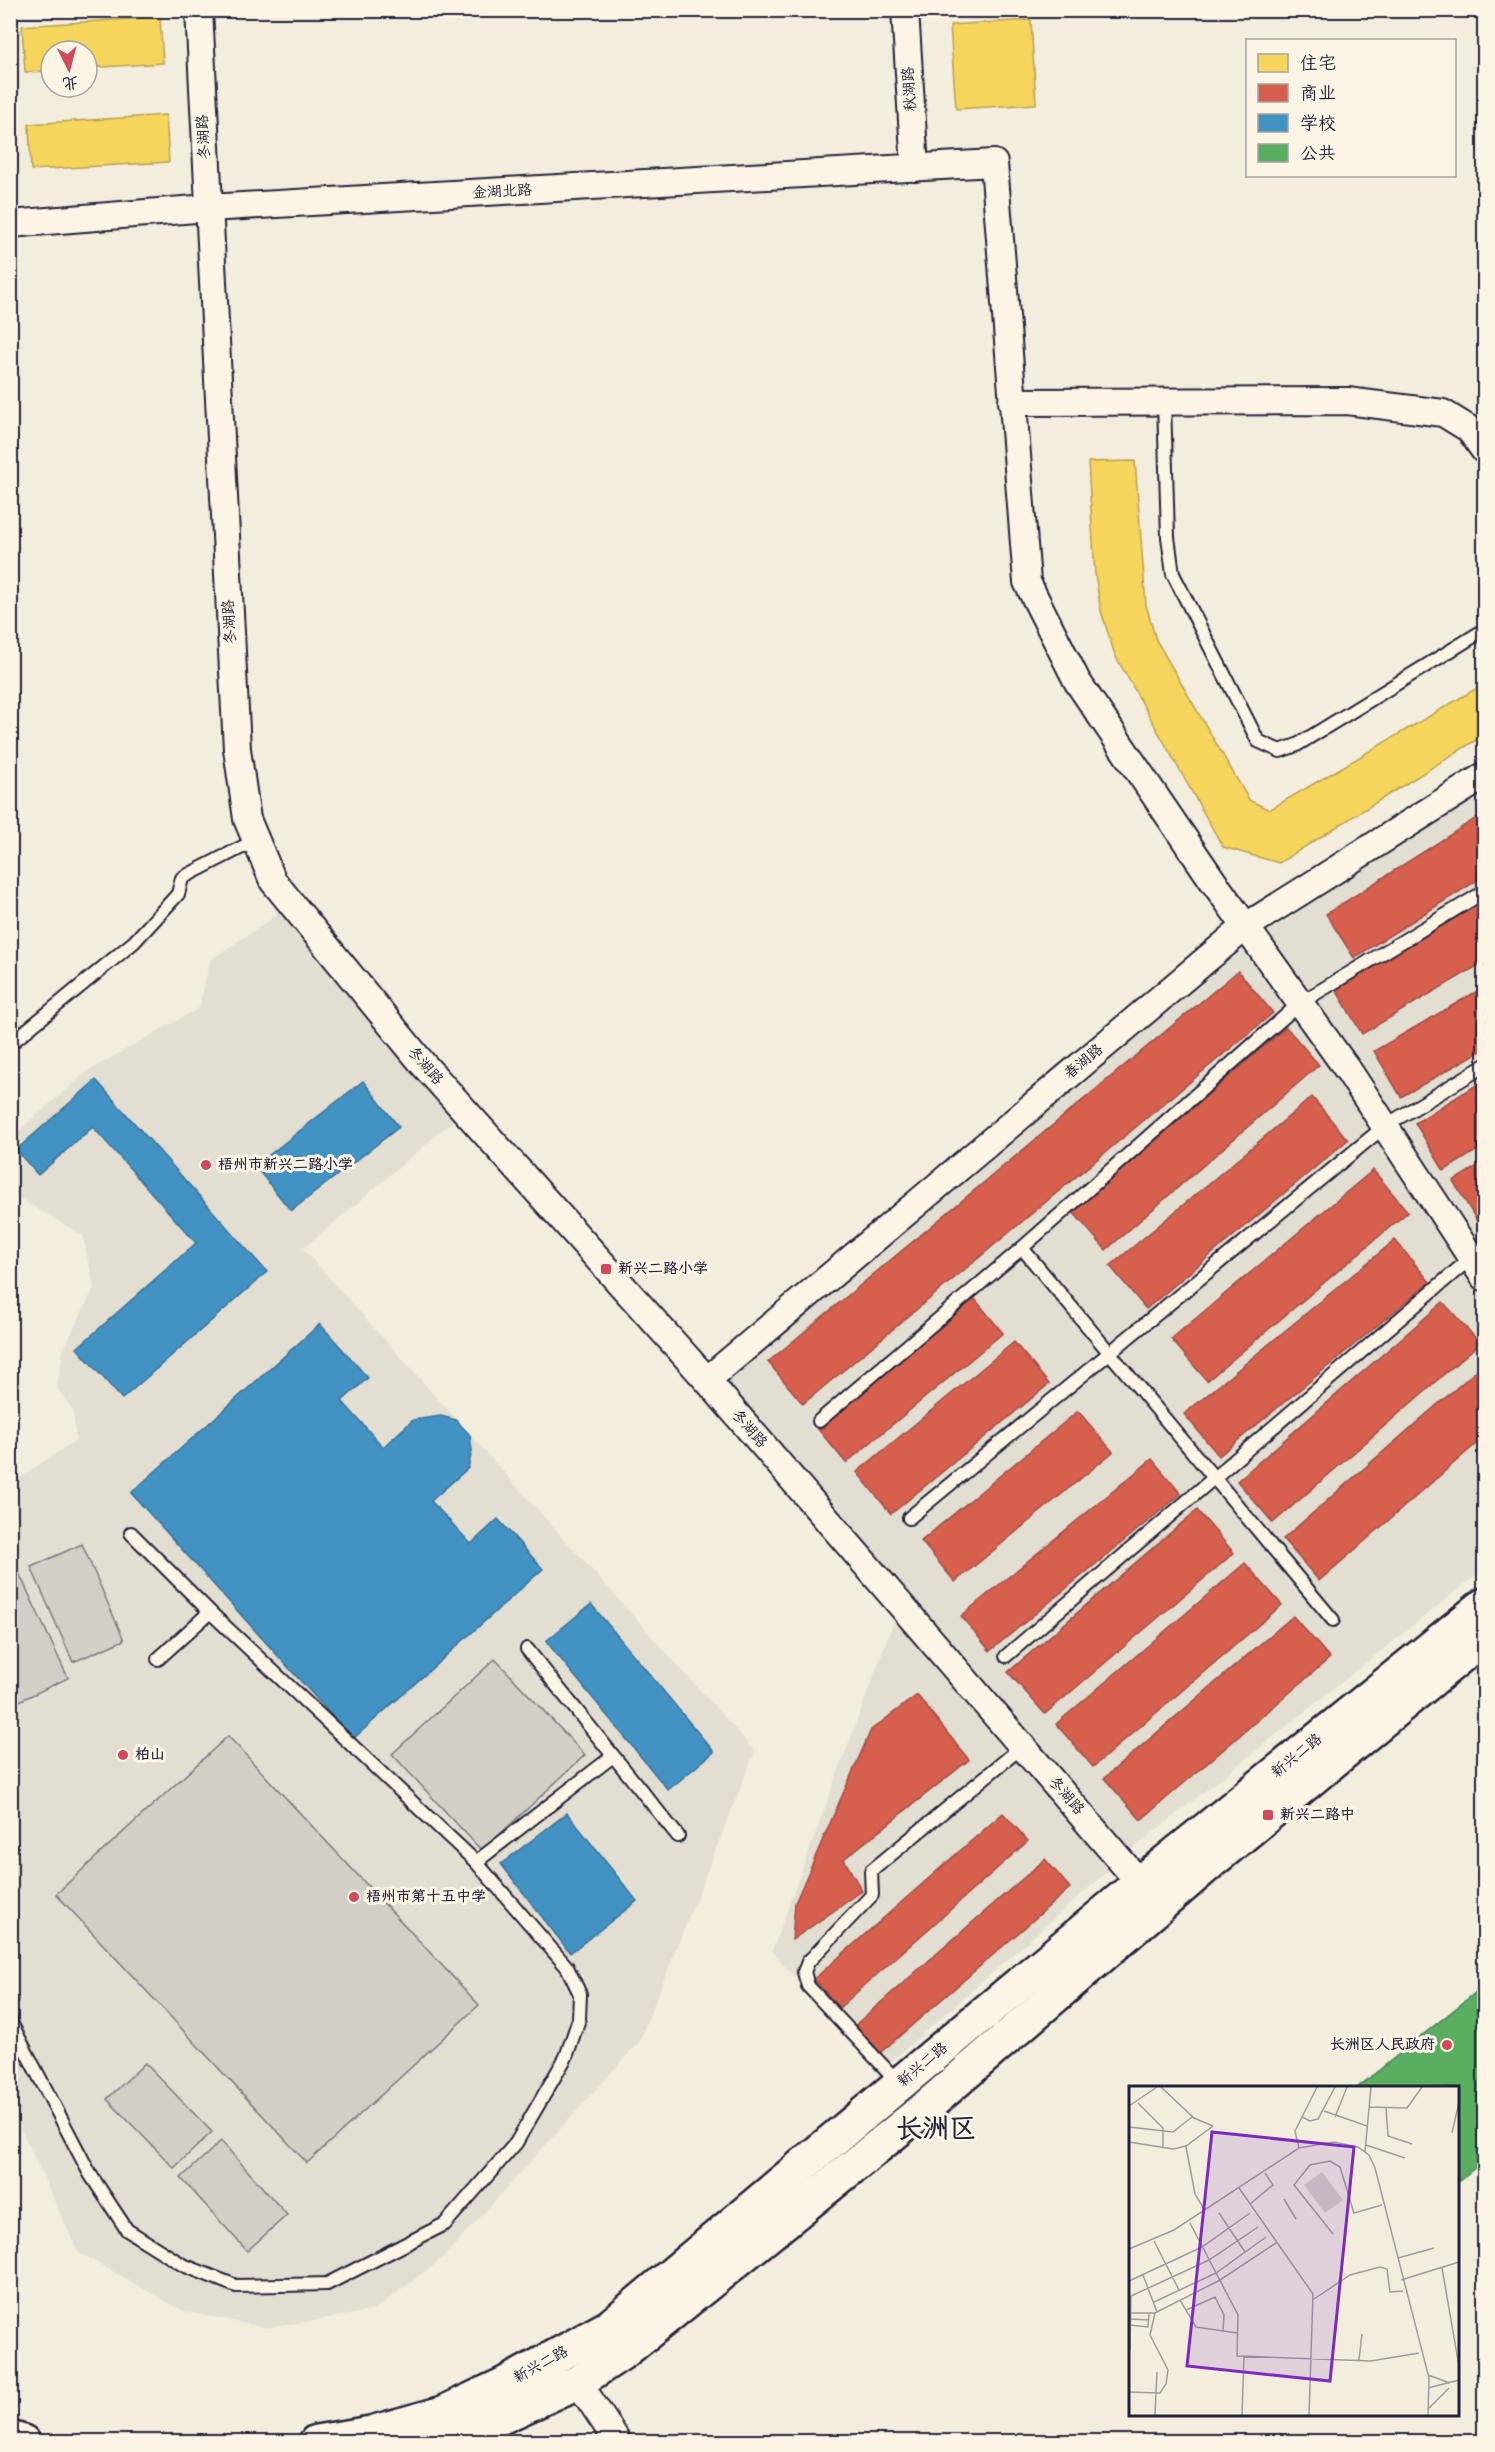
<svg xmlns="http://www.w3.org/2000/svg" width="1495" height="2452" font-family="Kalam,'LXGW WenKai TC',sans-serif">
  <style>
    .built { fill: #e3ded2 }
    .green { fill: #d4cfc6; stroke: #7b7880; stroke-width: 1.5 }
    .homes { fill: #f6d55c; stroke: #b69f52; stroke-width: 1.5 }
    .shops { fill: #d6604d; stroke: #a04d48; stroke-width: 1.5 }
    .schools { fill: #4393c3; stroke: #39719a; stroke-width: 1.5 }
    .public { fill: #5aae61; stroke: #498456; stroke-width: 1.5 }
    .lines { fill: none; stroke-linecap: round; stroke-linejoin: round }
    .lane-casing { stroke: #22223b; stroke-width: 16 }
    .street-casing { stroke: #22223b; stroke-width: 30 }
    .secondary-casing { stroke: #22223b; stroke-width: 38 }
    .lane { stroke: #fcf5e5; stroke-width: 12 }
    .street { stroke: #fcf5e5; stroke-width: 26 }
    .secondary { stroke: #fcf5e5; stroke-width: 33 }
    .poi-dot { fill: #d1495b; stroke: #fcf5e5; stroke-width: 2 }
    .labels { text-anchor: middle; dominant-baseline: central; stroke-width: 6; stroke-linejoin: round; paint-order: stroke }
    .street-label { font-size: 15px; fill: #22223b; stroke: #fcf5e5 }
    .poi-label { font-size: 15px; font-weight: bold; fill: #22223b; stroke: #fcf5e5; text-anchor: start }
    .town-label { font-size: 27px; font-weight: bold; fill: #22223b; stroke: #fcf5e5 }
    .inset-road { fill: none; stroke: #9f9c9d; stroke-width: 1.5 }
    .view { fill: #7b2cbf; fill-opacity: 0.15; stroke: #7b2cbf; stroke-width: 3 }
    .inset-edge { fill: none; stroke: #22223b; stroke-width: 3 }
  </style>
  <rect width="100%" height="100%" fill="#f3edde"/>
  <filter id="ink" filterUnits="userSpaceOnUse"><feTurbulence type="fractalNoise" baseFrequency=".0167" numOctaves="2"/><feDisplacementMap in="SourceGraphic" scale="12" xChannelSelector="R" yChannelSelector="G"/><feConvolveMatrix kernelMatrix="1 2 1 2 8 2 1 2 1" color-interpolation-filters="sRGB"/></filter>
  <g filter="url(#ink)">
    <!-- built -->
    <g class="built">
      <polygon points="1484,775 1484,1569 1140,1843 878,2073 772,1951 900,1604 707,1380 1245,927"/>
      <polygon points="283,893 465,1111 303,1249 755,1751 639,2042 443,2258 373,2311 267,2328 183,2311 78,2252 11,2107 11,1484 76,1440 73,1411 57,1388 63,1350 94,1288 83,1236 11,1193 10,1138 88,1071 199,1008 210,960 277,915"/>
    </g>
    <!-- green -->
    <g class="green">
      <polygon points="82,1544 124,1640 73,1662 31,1567"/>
      <polygon points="19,1573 68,1678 11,1705 11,1577"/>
      <polygon points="495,1659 585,1755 482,1851 392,1754"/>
      <polygon points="228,1736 479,2005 307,2163 56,1894"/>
      <polygon points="145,2063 212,2132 174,2168 107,2099"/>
      <polygon points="221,2141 287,2215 247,2251 181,2178"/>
    </g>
    <!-- homes -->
    <g class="homes">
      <polygon points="160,17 163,63 87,68 87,51 51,51 51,71 25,72 22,26"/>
      <polygon points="1031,20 1036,104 956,109 950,25"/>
      <polygon points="166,115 169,162 31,170 29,124"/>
      <polygon points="1135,461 1146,605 1156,640 1249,800 1269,810 1484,684 1484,735 1279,863 1223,847 1115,655 1101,611 1095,574 1088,462"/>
    </g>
    <!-- shops -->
    <g class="shops">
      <polygon points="1484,813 1484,876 1354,958 1326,914"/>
      <polygon points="1484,901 1484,962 1362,1034 1335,988"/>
      <polygon points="1238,971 1273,1013 803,1404 768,1362"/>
      <polygon points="1484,987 1484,1049 1401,1097 1374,1051"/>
      <polygon points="1286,1027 1319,1065 1106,1250 1073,1212"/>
      <polygon points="1484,1080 1484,1146 1444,1171 1415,1123"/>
      <polygon points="1312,1097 1348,1140 1146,1309 1110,1266"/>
      <polygon points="1484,1162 1484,1227 1482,1229 1453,1181"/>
      <polygon points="1373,1170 1408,1212 1207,1381 1171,1339"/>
      <polygon points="1395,1240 1430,1282 1219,1456 1184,1414"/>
      <polygon points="974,1298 1003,1333 846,1463 817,1428"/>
      <polygon points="1443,1302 1480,1343 1273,1523 1237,1481"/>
      <polygon points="1014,1342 1049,1384 891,1514 857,1472"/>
      <polygon points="1484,1364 1484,1437 1319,1581 1283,1539"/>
      <polygon points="1078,1411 1113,1452 955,1582 921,1541"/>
      <polygon points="1152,1459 1181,1494 990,1651 961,1616"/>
      <polygon points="1197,1510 1234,1553 1045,1714 1008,1672"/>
      <polygon points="1245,1563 1282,1605 1093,1767 1056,1724"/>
      <polygon points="1293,1616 1330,1658 1141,1820 1104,1778"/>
      <polygon points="917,1695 969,1760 844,1859 862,1891 792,1940 795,1903 871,1730"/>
      <polygon points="1003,1813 1028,1841 839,2008 814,1979"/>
      <polygon points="1045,1859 1070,1888 880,2053 855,2025"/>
    </g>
    <!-- schools -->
    <g class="schools">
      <polygon points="96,1080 267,1272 122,1399 77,1348 196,1243 93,1127 38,1175 16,1150"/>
      <polygon points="363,1081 399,1127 291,1211 255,1166"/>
      <polygon points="320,1324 368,1378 342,1401 383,1447 413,1420 441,1416 456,1420 470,1435 472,1451 468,1468 431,1501 471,1544 498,1519 543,1569 353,1739 131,1493"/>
      <polygon points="591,1604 714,1752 668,1790 546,1641"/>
      <polygon points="567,1813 637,1901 570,1953 501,1864"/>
    </g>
    <!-- public -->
    <polygon class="public" points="1476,1992 1484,2002 1484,2160 1458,2182 1458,2088 1357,2088"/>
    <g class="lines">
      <defs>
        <g id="lane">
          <polyline points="1164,401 1168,537 1173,574 1258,741 1280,751 1297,745 1484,630"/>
          <polyline points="10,1044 134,942 178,894 182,878 256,840"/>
          <polyline points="1022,1248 1333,1620"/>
          <polyline points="819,1421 1022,1248 1300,1003 1484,892"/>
          <polyline points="909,1518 1385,1126 1484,1066"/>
          <polyline points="527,1649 678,1836"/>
          <polyline points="1006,1656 1472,1257 1484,1250"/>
          <polyline points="158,1659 210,1612"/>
          <polyline points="476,1862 613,1756"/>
          <polyline points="10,2021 90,2174 127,2230 183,2265 236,2286 327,2284 445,2224 516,2143 566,2057 579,2019 580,1994 567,1967 476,1862 210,1612 131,1533"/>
          <polyline points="898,2082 808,1986 804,1972 808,1962 872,1895 871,1871 1023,1746"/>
        </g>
        <g id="street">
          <polyline points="199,10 237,749 247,819 273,881 423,1064 707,1380 1152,1897"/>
          <polyline points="905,10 915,168"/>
          <polyline points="10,224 208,208 994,163 1027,582 1077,681 1213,881 1350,1073 1484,1277"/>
          <polyline points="1012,402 1347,401 1443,413 1469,429 1484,450"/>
          <polyline points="707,1380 1245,927 1484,776"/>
          <polyline points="578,2382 618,2442"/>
        </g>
        <g id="secondary">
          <polyline points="10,2438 23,2442"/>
          <polyline points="316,2442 371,2433 443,2413 505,2384 609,2327 1141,1882 1484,1605"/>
          <polyline points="434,2442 473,2430 578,2382 625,2351 925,2108 1212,1861 1484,1637"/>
        </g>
      </defs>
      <!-- lane casing -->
      <use href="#lane" class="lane-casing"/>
      <!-- street casing -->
      <use href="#street" class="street-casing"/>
      <!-- secondary casing -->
      <use href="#secondary" class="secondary-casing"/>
      <!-- lane -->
      <use href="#lane" class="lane"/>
      <!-- street -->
      <use href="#street" class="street"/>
      <!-- secondary -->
      <use href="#secondary" class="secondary"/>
    </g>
  </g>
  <!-- markers -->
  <g class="poi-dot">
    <circle cx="206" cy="1165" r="6"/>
    <rect x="600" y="1263" width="12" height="12" rx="3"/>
    <circle cx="123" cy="1755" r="6"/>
    <rect x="1262" y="1809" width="12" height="12" rx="3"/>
    <circle cx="354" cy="1897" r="6"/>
    <circle cx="1447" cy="2045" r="6"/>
  </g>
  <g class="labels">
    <!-- street labels -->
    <g class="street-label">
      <text transform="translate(910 89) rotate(-94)">秋湖路</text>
      <text transform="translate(204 137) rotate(-93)">冬湖路</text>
      <text transform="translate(502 192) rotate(-3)">金湖北路</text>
      <text transform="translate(230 622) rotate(-93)">冬湖路</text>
      <text transform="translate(1084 1062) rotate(-40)">春湖路</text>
      <text transform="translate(425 1066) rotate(49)">冬湖路</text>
      <text transform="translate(749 1429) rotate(49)">冬湖路</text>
      <text transform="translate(1297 1756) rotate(-39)">新兴二路</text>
      <text transform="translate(1066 1796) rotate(49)">冬湖路</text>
      <text transform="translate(923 2065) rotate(-40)">新兴二路</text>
      <text transform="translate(541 2365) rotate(-29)">新兴二路</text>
    </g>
    <!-- poi labels -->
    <g class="poi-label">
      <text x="218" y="1165">梧州市新兴二路小学</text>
      <text x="618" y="1269">新兴二路小学</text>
      <text x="135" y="1755">柏山</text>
      <text x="1280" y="1815">新兴二路中</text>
      <text x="366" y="1897">梧州市第十五中学</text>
      <text x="1435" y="2045" text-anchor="end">长洲区人民政府</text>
    </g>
    <!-- town labels -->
    <g class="town-label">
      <text x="936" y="2129">长洲区</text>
    </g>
  </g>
  <!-- overview -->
  <g transform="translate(1129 2086)">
    <rect width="330" height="330" fill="#f3edde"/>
    <path d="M 193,86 L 214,114 L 196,127 L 175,99 Z" fill="#d4cfc6"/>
    <path class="inset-road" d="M 32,1 L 65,32 L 84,40M 9,17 L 34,42 L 34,61M 0,20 L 28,1M 240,21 L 278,22 L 293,1M 257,22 L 259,50 L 283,58M 195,25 L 238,40M 173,31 L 181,35 L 189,33 L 206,1M 206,31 L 218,1M 0,41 L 44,46 L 63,31M 323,47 L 330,16M 0,56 L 44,63 L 57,60 L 84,40M 237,59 L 276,72M 57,61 L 66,108 L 75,123M 170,62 L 166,45 L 188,1M 236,66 L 242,1M 110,102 L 184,208 L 180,329M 155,113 L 167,133M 121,118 L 144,99 L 136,87M 90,127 L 116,166M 330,132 L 330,163M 61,137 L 109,229 L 108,270 L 242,275 L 290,267M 204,148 L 165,99 L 181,79 L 201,75 L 211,81 L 225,127 L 253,119M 25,155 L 50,204M 0,163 L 45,144 L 170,62 L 205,56 L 229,61 L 240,69 L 246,82 L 300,292 L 299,329M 269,172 L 305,162M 313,182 L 330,280M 14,189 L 28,226M 272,194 L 330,176M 0,195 L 73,161 L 121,127M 0,211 L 80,174 L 129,141M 185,213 L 221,189 L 251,181 L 258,183 L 261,206 L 274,205M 51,214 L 67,241 L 108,247M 25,216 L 87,187 L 137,151M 57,224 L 86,211 L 95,229 L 94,245M 0,227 L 26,227 L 91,194 L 147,157M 0,233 L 20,234M 0,239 L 19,241 L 20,228M 1,265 L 2,210M 230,274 L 233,248M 299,289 L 321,297M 299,302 L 330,294M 0,306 L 31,307 L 37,298 L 39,284 L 21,249 L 26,227M 300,322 L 320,302M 26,329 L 28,286M 113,329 L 115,270"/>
    <path class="view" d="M 83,46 L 225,61 L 201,295 L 58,280 Z"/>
    <rect width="330" height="330" class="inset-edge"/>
  </g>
  <!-- margin -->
  <rect width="1495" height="2452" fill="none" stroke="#fcf5e5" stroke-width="36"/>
  <rect x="18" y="18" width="1459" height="2416" fill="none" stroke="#22223b" stroke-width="2" filter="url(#ink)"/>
  <!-- legend -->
  <rect x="1246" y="39" width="210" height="138" fill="#fcf5e5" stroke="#a5a1a1" stroke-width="1.5"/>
  <rect x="1258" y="54" width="30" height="18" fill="#f6d55c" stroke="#a5a1a1" stroke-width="1.5"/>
  <text x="1300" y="69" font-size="18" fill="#22223b">住宅</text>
  <rect x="1258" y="84" width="30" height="18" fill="#d6604d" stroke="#a5a1a1" stroke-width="1.5"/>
  <text x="1300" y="99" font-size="18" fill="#22223b">商业</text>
  <rect x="1258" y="114" width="30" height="18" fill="#4393c3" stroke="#a5a1a1" stroke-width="1.5"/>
  <text x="1300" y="129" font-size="18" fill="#22223b">学校</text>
  <rect x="1258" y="144" width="30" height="18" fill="#5aae61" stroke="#a5a1a1" stroke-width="1.5"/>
  <text x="1300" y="159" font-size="18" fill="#22223b">公共</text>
  <!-- north arrow -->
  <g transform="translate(69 69) rotate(174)"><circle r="28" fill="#fcf5e5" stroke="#a5a1a1" stroke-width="1.5"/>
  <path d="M0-4.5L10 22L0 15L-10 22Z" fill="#d1495b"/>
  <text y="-9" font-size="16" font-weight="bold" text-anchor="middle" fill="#22223b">北</text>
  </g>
</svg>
